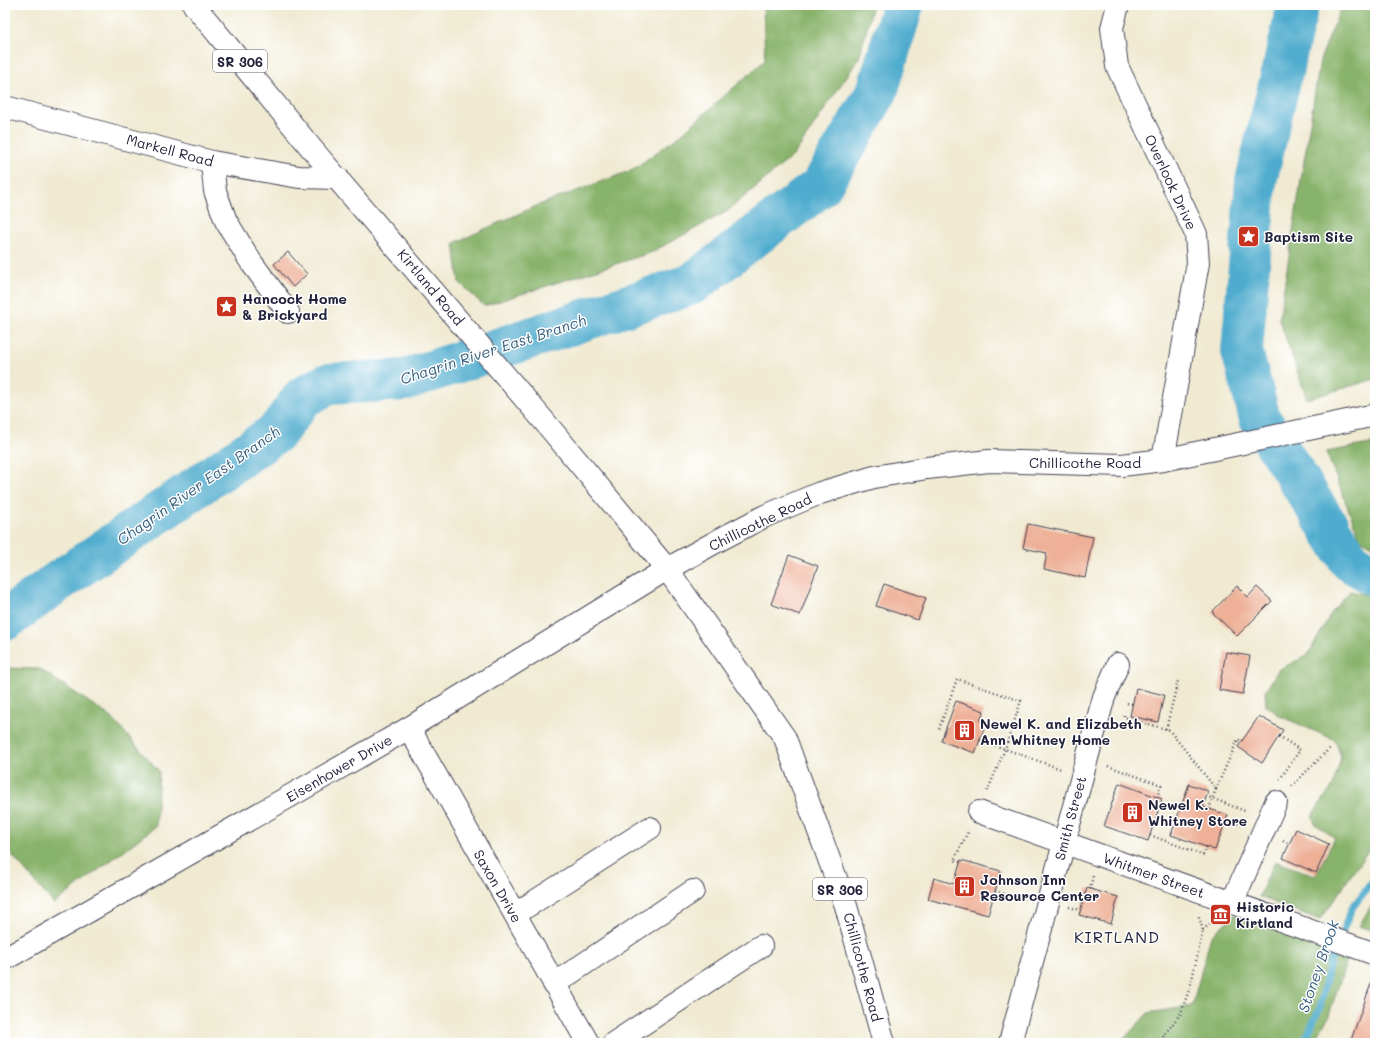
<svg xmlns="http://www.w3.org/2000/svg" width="1380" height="1048" font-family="Mali,sans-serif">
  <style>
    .forest { fill: #88b36b; stroke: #556a53 }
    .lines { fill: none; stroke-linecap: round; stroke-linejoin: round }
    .stream { stroke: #50acce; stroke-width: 7 }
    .river { stroke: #50acce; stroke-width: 42 }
    .building { fill: #eeb097 }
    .minor-casing { stroke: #414052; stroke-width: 24 }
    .major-casing { stroke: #414052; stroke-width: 24 }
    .path { stroke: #414052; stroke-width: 2.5; stroke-dasharray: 1 3; stroke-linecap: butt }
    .minor { stroke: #fff; stroke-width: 22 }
    .major { stroke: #fff; stroke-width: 22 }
    .labels { text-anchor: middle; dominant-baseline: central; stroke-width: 3; stroke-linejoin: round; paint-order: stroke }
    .shield { fill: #fff; stroke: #646476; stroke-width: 1 }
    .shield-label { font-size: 13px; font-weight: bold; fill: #22223b }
    .street-label { font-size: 14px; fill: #22223b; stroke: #fff }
    .poi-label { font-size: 14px; font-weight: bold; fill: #22223b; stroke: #fff; text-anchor: start }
    .water-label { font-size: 15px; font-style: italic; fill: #37607d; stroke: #fff }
    .quarter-label { font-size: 16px; letter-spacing: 1px; fill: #22223b; stroke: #fff }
  </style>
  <rect width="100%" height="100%" fill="#fff"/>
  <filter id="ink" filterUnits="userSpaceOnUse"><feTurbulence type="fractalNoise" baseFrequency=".025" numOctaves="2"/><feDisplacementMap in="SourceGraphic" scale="8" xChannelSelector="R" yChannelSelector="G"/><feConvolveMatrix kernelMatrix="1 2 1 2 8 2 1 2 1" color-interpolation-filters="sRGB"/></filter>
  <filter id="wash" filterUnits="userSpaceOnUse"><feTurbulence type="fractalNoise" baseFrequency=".012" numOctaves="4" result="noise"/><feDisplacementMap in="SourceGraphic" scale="16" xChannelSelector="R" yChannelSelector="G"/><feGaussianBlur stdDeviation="0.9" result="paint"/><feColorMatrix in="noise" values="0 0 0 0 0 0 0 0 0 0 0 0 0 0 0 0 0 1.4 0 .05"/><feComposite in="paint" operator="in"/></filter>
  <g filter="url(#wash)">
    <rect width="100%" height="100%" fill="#f0ead2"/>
    <!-- forest -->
    <g class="forest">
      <polygon points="763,5 873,5 859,58 794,155 726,212 650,253 484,306 459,282 454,243 536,206 632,170 678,137 765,60"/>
      <polygon points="1342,5 1375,5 1375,379 1307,399 1279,319 1320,60"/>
      <polygon points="1375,443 1375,547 1360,539 1326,452"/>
      <polygon points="1350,591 1375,596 1375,841 1320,920 1259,897 1275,861 1315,876 1335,838 1315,824 1312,815 1333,786 1341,757 1335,740 1280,716 1266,705 1265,692 1278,670 1308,655 1330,615"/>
      <polygon points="5,668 40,669 111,717 159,771 156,826 54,904 5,847"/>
      <polygon points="1375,899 1375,932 1359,926"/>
      <polygon points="1234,915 1348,957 1328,1018 1313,1043 1120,1043 1148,1013 1192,1006 1211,936"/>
    </g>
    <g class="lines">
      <!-- stream -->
      <polyline class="stream" points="1300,1043 1308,1034 1320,1007 1330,962 1352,908 1375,878"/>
      <!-- river -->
      <g class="river">
        <polyline points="1298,5 1256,181 1242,351 1260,419 1350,561 1375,576"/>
        <polyline points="5,620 56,583 277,432 303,397 328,384 405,380 692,284 821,186 877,92 903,5"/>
      </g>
    </g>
    <g id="blocks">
      <!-- building -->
      <g class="building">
        <polygon points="288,252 307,274 293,287 274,264"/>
        <polygon points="1028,524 1093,537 1085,578 1044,569 1047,553 1023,548"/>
        <polygon points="789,555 818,566 800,615 771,604"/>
        <polygon points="884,584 926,598 918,620 876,606"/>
        <polygon points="1237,586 1248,597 1257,587 1272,601 1237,636 1212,612"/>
        <polygon points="1226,652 1250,656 1243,694 1219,690"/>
        <polygon points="1136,688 1164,695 1158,722 1130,716"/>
        <polygon points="956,701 984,711 980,721 986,723 975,753 941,741"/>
        <polygon points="1259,716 1283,730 1262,763 1238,747"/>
        <polygon points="1119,783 1162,799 1148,841 1104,826"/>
        <polygon points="1189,784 1208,791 1203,807 1228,815 1215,850 1171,835"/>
        <polygon points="1296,829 1329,844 1316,873 1283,858"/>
        <polygon points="961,860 1001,871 988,915 928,899 934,878 954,884"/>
        <polygon points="1087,888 1118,897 1111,924 1079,915"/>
        <polygon points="1373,978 1375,979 1375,1043 1350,1043"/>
      </g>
    </g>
  </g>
  <g filter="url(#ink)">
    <use href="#blocks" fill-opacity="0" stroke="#414052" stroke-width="1"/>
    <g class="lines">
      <defs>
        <g id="minor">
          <polyline points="1118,5 1112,28 1117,66 1196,234 1198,263 1163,460"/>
          <polyline points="5,107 212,162 299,177 338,178"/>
          <polyline points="212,162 215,191 226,221 251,262 288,312"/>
          <polyline points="409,728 588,1043"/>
          <polyline points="979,812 1375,954"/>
          <polyline points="1232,903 1276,802"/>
          <polyline points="515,914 650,828"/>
          <polyline points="5,959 409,728 667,569"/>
          <polyline points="554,984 693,891"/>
          <polyline points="614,1043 761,946"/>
          <polyline points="1010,1043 1087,758 1104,697 1118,664"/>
        </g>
        <g id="major">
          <polyline points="194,5 312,149 544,421 667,569 785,738 846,906 884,1043"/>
          <polyline points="667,569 721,539 765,516 820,493 874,477 927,468 989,461 1122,465 1163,460 1375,415"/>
        </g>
      </defs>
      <!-- minor casing -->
      <use href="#minor" class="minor-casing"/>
      <!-- major casing -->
      <use href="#major" class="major-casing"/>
      <!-- path -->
      <g class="path">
        <polyline points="1127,703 1132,704"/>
        <polyline points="1124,715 1124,717 1169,730 1216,789 1238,739 1242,742"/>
        <polyline points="939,729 957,679 1021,701 1005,749 987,792"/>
        <polyline points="1166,729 1178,681"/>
        <polyline points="1279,736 1300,750 1280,779"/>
        <polyline points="980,740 1061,769"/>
        <polyline points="1108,766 1161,785 1157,797"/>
        <polyline points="1292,786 1330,748"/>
        <polyline points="1206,796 1245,811 1245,813"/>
        <polyline points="1209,809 1216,789"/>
        <polyline points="1226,819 1241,825"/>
        <polyline points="1150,835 1203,855 1206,847"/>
        <polyline points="1283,841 1290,844"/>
        <polyline points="960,862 954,860 968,832"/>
        <polyline points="1090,889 1093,876"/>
        <polyline points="995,891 1026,900"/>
        <polyline points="1069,907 1081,910"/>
        <polyline points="1203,930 1214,920"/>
        <polyline points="1158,1043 1181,1013 1191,984 1203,930 1198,915"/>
      </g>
      <!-- minor -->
      <use href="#minor" class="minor"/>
      <!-- major -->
      <use href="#major" class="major"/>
    </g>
  </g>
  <!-- icons -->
  <defs>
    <symbol id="sight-square" viewBox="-11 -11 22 22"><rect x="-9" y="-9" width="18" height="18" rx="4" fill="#c8321e" stroke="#fff"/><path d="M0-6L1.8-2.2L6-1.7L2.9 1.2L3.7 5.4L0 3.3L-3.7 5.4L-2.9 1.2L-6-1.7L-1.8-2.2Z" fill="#fff"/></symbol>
    <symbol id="building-square" viewBox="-11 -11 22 22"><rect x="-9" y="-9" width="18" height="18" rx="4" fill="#c8321e" stroke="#fff"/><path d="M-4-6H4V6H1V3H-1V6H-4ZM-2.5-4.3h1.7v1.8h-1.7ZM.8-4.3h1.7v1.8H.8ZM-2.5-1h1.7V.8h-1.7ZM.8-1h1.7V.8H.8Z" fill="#fff"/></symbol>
    <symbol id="museum-square" viewBox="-11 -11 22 22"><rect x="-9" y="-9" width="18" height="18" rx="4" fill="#c8321e" stroke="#fff"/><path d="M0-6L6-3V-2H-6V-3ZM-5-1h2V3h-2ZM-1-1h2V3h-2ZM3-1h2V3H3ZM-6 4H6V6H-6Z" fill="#fff"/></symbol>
  </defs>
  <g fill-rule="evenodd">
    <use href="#sight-square" x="1236" y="224" width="25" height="25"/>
    <use href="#sight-square" x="214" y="294" width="25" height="25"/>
    <use href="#building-square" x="952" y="718" width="25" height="25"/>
    <use href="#building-square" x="1120" y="800" width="25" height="25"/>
    <use href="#building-square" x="952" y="874" width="25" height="25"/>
    <use href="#museum-square" x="1208" y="902" width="25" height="25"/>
  </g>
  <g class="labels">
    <!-- shield labels -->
    <g class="shield">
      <rect x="213" y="50" width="54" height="22" rx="3"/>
      <rect x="813" y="878" width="54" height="22" rx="3"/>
    </g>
    <g class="shield-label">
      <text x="240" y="61">SR 306</text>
      <text x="840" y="889">SR 306</text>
    </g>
    <!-- street labels -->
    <g class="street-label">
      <text transform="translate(170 150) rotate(15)">Markell Road</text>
      <text transform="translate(1171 182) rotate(65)">Overlook Drive</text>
      <text transform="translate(431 287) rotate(50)">Kirtland Road</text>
      <text x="1085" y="462">Chillicothe Road</text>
      <text transform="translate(760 522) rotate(-26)">Chillicothe Road</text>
      <text transform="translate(339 768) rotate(-30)">Eisenhower Drive</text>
      <text transform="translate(1070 818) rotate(-75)">Smith Street</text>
      <text transform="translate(1154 875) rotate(20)">Whitmer Street</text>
      <text transform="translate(498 886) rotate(60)">Saxon Drive</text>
      <text transform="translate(863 967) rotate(75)">Chillicothe Road</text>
    </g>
    <!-- poi labels -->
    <g class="poi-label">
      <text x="1264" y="236">Baptism Site</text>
      <text x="242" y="298">Hancock Home<tspan x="242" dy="16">&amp; Brickyard</tspan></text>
      <text x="980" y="723">Newel K. and Elizabeth<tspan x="980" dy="16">Ann Whitney Home</tspan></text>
      <text x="1148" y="804">Newel K.<tspan x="1148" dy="16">Whitney Store</tspan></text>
      <text x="980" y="879">Johnson Inn<tspan x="980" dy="16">Resource Center</tspan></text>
      <text x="1236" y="906">Historic<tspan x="1236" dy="16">Kirtland</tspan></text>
    </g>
    <!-- water labels -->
    <g class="water-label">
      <text transform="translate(493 349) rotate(-18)">Chagrin River East Branch</text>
      <text transform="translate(198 485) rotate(-35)">Chagrin River East Branch</text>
      <text transform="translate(1318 966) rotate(-71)">Stoney Brook</text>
    </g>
    <!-- quarter labels -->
    <g class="quarter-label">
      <text x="1117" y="936">KIRTLAND</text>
    </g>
  </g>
  <!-- margin -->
  <rect width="1380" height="1048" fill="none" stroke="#fff" stroke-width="20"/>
</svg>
